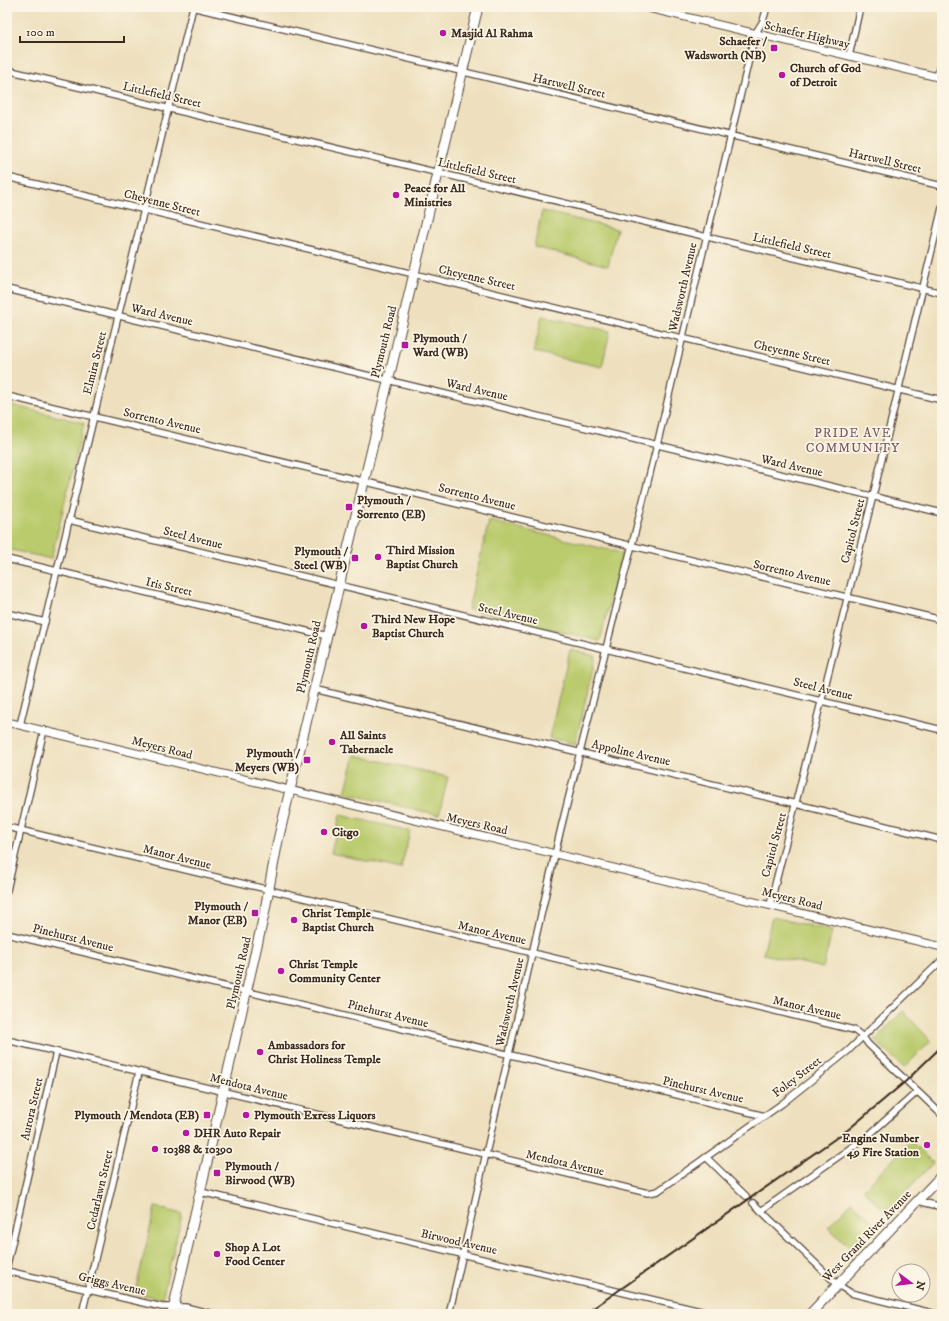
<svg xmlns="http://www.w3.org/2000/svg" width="949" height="1321" font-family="'IM FELL DW Pica',serif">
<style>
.green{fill:#bacb6d;stroke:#7a7a46}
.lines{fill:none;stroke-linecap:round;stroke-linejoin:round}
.minor-casing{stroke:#564536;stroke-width:8}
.tertiary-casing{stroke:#564536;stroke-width:9}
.primary-casing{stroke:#564536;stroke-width:11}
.minor{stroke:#fff;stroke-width:5.5}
.tertiary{stroke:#fff;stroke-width:7}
.primary{stroke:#fff;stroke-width:9}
.rail{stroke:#3b2a1e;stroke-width:2}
.poi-dot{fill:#b5179e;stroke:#fcf5e5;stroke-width:1.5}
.labels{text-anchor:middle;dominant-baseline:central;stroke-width:3.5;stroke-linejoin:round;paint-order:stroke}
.poi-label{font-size:12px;font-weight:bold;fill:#3b2a1e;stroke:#fcf5e5;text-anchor:start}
.street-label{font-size:12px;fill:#3b2a1e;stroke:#fcf5e5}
.neighbourhood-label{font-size:13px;letter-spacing:1px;fill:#795664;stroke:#fcf5e5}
</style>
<rect width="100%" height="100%" fill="#fcf5e5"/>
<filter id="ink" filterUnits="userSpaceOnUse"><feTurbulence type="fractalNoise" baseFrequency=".025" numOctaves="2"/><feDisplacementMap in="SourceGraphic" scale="8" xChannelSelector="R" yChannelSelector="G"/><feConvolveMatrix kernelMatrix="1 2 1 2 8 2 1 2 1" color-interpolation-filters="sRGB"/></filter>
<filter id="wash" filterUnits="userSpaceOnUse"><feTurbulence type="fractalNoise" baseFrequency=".012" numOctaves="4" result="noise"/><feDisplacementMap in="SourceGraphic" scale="16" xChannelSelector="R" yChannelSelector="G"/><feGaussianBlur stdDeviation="0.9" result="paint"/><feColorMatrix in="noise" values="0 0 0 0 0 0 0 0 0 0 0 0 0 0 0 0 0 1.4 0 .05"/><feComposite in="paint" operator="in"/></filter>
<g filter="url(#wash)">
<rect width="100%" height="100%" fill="#eee0be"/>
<g class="green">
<path d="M542 211 617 229 608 266 534 247Z"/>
<path d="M542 316 610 331 602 367 534 352Z"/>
<path d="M7 404 84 423 51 559 7 549Z"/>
<path d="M489 521 622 553 600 641 468 609Z"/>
<path d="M570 650 596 656 575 744 549 738Z"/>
<path d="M355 755 448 777 439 815 345 793Z"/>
<path d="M340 815 410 831 401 869 331 853Z"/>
<path d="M772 917 832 931 823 968 763 954Z"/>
<path d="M903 1011 931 1041 904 1068 875 1040Z"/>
<path d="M911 1141 933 1163 886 1212 863 1190Z"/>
<path d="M852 1202 875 1224 851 1249 828 1227Z"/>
<path d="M155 1207 182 1214 162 1299 135 1293Z"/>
</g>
</g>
<g filter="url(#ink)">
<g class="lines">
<defs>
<g id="minor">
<path d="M192 7 942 186"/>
<path d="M671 13 672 7"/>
<path d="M849 56 860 7"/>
<path d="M7 70 942 293"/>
<path d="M937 77 942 58"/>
<path d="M7 177 942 400"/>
<path d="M7 289 942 513"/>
<path d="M7 396 942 620"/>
<path d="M69 520 942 730"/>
<path d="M7 559 327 636"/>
<path d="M7 613 45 622"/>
<path d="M314 689 796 804 942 840"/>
<path d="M20 725 94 416 193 7"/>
<path d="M7 827 854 1030 863 1037 868 1044 942 1115"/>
<path d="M7 890 44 730"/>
<path d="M770 905 873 496 942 208"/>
<path d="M7 934 765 1116"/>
<path d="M7 1040 648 1193 658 1191 783 1103 848 1051 942 960"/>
<path d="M706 1157 746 1196"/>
<path d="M201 1192 713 1314"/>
<path d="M918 1201 942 1207"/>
<path d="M753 1203 838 1285 851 1293 936 1314"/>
<path d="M761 1211 869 1135 917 1092"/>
<path d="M7 1265 56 1052"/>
<path d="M7 1271 162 1307H185L213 1314"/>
<path d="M82 1314 139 1072"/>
<path d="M449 1314 561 828 657 445 755 34 763 21 767 7"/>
</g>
<g id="tertiary">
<path d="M644 7 942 78"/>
<path d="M7 722 942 947"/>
</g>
<g id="primary">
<path d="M172 1314 264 915 278 840 478 7"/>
<path d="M810 1314 942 1175"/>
</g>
</defs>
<use href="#minor" class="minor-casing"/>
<use href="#tertiary" class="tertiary-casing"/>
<use href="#primary" class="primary-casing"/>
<use href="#minor" class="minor"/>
<use href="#tertiary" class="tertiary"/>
<use href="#primary" class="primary"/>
<path class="rail" d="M585 1314 849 1129 906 1081 942 1046"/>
</g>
</g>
<g class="poi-dot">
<circle cx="443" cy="33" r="4"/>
<rect x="770" y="44" width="8" height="8" rx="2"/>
<circle cx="782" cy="75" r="4"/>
<circle cx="396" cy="195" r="4"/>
<rect x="401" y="341" width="8" height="8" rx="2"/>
<rect x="345" y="503" width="8" height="8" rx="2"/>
<circle cx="378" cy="557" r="4"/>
<rect x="351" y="554" width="8" height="8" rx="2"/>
<circle cx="364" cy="626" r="4"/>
<circle cx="332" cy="742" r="4"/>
<rect x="303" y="756" width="8" height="8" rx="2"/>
<circle cx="324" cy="832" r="4"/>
<rect x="251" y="909" width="8" height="8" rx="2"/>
<circle cx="294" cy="920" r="4"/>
<circle cx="281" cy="971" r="4"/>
<circle cx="260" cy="1052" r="4"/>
<rect x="203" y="1111" width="8" height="8" rx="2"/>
<circle cx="246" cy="1115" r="4"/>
<circle cx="186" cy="1133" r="4"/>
<circle cx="927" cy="1145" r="4"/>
<circle cx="155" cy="1149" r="4"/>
<rect x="213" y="1169" width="8" height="8" rx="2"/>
<circle cx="217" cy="1254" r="4"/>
</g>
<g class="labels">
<g class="poi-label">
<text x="451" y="33">Masjid Al Rahma</text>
<text x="766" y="41" text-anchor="end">Schaefer /<tspan x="766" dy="14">Wadsworth (NB)</tspan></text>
<text x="790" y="68">Church of God<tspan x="790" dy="14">of Detroit</tspan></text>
<text x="404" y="188">Peace for All<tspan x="404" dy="14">Ministries</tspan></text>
<text x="413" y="338">Plymouth /<tspan x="413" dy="14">Ward (WB)</tspan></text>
<text x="357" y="500">Plymouth /<tspan x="357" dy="14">Sorrento (EB)</tspan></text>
<text x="386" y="550">Third Mission<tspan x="386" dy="14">Baptist Church</tspan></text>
<text x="347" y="551" text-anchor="end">Plymouth /<tspan x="347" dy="14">Steel (WB)</tspan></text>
<text x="372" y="619">Third New Hope<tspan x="372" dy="14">Baptist Church</tspan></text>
<text x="340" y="735">All Saints<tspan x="340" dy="14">Tabernacle</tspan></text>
<text x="299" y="753" text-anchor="end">Plymouth /<tspan x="299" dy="14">Meyers (WB)</tspan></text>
<text x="332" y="832">Citgo</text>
<text x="247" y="906" text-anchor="end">Plymouth /<tspan x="247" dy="14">Manor (EB)</tspan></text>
<text x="302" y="913">Christ Temple<tspan x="302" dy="14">Baptist Church</tspan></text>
<text x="289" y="964">Christ Temple<tspan x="289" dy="14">Community Center</tspan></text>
<text x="268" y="1045">Ambassadors for<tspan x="268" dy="14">Christ Holiness Temple</tspan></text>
<text x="199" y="1115" text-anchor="end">Plymouth / Mendota (EB)</text>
<text x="254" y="1115">Plymouth Exress Liquors</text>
<text x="194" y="1133">DHR Auto Repair</text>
<text x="919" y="1138" text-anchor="end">Engine Number<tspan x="919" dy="14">49 Fire Station</tspan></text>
<text x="163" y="1149">10388 &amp; 10390</text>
<text x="225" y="1166">Plymouth /<tspan x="225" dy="14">Birwood (WB)</tspan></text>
<text x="225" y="1247">Shop A Lot<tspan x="225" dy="14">Food Center</tspan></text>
</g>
<g class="street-label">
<text transform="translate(807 35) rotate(13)">Schaefer Highway</text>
<text transform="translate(569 86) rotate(13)">Hartwell Street</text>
<text transform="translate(162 95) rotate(13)">Littlefield Street</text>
<text transform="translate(885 161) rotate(13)">Hartwell Street</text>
<text transform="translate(477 171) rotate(13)">Littlefield Street</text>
<text transform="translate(162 203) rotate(14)">Cheyenne Street</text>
<text transform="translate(792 246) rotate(13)">Littlefield Street</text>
<text transform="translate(477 278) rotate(13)">Cheyenne Street</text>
<text transform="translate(683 287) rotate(-77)">Wadsworth Avenue</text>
<text transform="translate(162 315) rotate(13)">Ward Avenue</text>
<text transform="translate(384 342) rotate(-76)">Plymouth Road</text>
<text transform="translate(792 353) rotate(13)">Cheyenne Street</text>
<text transform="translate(95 363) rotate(-76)">Elmira Street</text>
<text transform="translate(477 390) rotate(13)">Ward Avenue</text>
<text transform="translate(162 421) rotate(13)">Sorrento Avenue</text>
<text transform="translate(792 466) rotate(13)">Ward Avenue</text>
<text transform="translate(477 497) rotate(14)">Sorrento Avenue</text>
<text transform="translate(853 531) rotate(-76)">Capitol Street</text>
<text transform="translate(193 538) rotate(14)">Steel Avenue</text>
<text transform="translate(792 573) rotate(13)">Sorrento Avenue</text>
<text transform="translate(169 587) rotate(13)">Iris Street</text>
<text transform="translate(508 614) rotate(13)">Steel Avenue</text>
<text transform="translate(309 657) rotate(-77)">Plymouth Road</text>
<text transform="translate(823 689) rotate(14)">Steel Avenue</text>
<text transform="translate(162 748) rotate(14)">Meyers Road</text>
<text transform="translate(631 753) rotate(13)">Appoline Avenue</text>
<text transform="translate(477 824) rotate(13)">Meyers Road</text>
<text transform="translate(774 845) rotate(-75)">Capitol Street</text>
<text transform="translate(177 857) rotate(14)">Manor Avenue</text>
<text transform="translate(792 899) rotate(14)">Meyers Road</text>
<text transform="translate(492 933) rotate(13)">Manor Avenue</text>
<text transform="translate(73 938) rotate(14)">Pinehurst Avenue</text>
<text transform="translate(239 973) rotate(-77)">Plymouth Road</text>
<text transform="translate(510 1002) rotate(-77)">Wadsworth Avenue</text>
<text transform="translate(807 1008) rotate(13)">Manor Avenue</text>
<text transform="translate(388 1014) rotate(14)">Pinehurst Avenue</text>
<text transform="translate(797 1077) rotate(-38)">Foley Street</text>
<text transform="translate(249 1087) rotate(14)">Mendota Avenue</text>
<text transform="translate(703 1090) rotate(13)">Pinehurst Avenue</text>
<text transform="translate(32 1109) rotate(-77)">Aurora Street</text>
<text transform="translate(565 1163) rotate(13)">Mendota Avenue</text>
<text transform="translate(100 1190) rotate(-77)">Cedarlawn Street</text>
<text transform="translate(867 1236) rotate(-46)">West Grand River Avenue</text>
<text transform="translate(459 1242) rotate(13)">Birwood Avenue</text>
<text transform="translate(112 1284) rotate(13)">Griggs Avenue</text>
</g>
<g class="neighbourhood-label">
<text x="853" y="433">PRIDE AVE<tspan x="853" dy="15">COMMUNITY</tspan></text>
</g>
</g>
<rect width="949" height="1321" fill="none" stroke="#fcf5e5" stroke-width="24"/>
<g transform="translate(911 1283) rotate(105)"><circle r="19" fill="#fcf5e5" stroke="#afa495"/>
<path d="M0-3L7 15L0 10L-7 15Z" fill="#b5179e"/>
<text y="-6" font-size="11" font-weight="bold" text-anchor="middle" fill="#3b2a1e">N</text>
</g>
<path d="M20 36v6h104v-6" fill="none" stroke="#3b2a1e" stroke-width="2"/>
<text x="26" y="36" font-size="12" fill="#3b2a1e" stroke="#fcf5e5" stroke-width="3" paint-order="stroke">100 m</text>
</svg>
